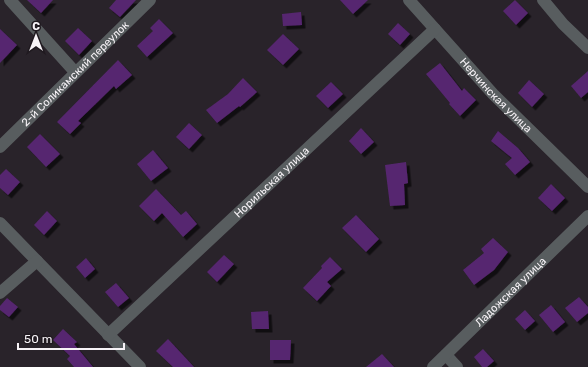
<svg xmlns="http://www.w3.org/2000/svg" width="588" height="367" font-family="Rubik,sans-serif">
<style>
.building{fill:#56266f;filter:url(#shadow)}
.lines{fill:none;stroke-linecap:round;stroke-linejoin:round}
.minor{stroke:#585d5f;stroke-width:12}
.labels{text-anchor:middle;dominant-baseline:central;stroke-width:3;stroke-linejoin:round;paint-order:stroke}
.street-label{font-size:11px;fill:#f7f3f7;stroke:#201a20}
</style>
<defs>
<filter id="shadow"><feDropShadow dx="3.5" dy="3.5" stdDeviation="0" flood-color="#0009"/></filter>
</defs>
<rect width="100%" height="100%" fill="#29232a"/>
<g class="building">
<path d="M27 0H53L41 13Z"/>
<path d="M116 0H136L120 17 109 8Z"/>
<path d="M340 0H368L353 14Z"/>
<path d="M515 0 528 13 516 25 503 11Z"/>
<path d="M301 12 302 25 283 26 282 14Z"/>
<path d="M159 19 173 33 147 57 137 46 153 31 150 28Z"/>
<path d="M398 23 410 34 400 45 388 34Z"/>
<path d="M78 28 92 41 79 55 65 41Z"/>
<path d="M0 29 17 45 0 63Z"/>
<path d="M283 34 299 49 283 65 267 50Z"/>
<path d="M118 60 132 75 116 89 114 86 78 121 81 123 70 134 57 122Z"/>
<path d="M440 63 462 91 464 88 476 100 460 116 449 104 450 103 426 74Z"/>
<path d="M588 71V92L581 98 571 86Z"/>
<path d="M243 78 257 92 240 107 239 106 217 123 206 110 228 94Z"/>
<path d="M529 80 544 94 532 107 518 93Z"/>
<path d="M331 82 343 94 328 108 316 96Z"/>
<path d="M189 123 202 135 189 149 176 137Z"/>
<path d="M361 128 374 142 361 154 349 141Z"/>
<path d="M498 131 518 148 530 162 515 175 505 164 512 158 491 141Z"/>
<path d="M40 134 60 154 46 167 27 147Z"/>
<path d="M153 150 168 168 151 181 137 164Z"/>
<path d="M406 162 408 183 404 184 405 205 390 206 385 165Z"/>
<path d="M6 169 20 182 8 195 0 188V175Z"/>
<path d="M551 184 565 198 552 211 538 198Z"/>
<path d="M156 189 181 215 186 211 197 224 183 237 162 213 154 221 139 206Z"/>
<path d="M47 211 57 221 44 235 34 225Z"/>
<path d="M356 215 379 239 366 252 342 228Z"/>
<path d="M493 238 508 252 494 270 474 285 463 270 484 253 481 249Z"/>
<path d="M224 255 234 264 217 282 207 272Z"/>
<path d="M330 257 342 269 327 282 331 286 317 301 303 288 322 268 321 266Z"/>
<path d="M86 258 95 269 85 278 76 267Z"/>
<path d="M116 283 129 298 118 307 105 292Z"/>
<path d="M579 297 588 307V313L577 322 565 308Z"/>
<path d="M7 298 18 307 9 317 0 310V306Z"/>
<path d="M551 305 565 322 553 332 539 315Z"/>
<path d="M525 310 535 321 525 330 515 319Z"/>
<path d="M268 311 269 329H252L251 312Z"/>
<path d="M63 329 77 342 74 344 93 367H74L67 359 70 356 53 340Z"/>
<path d="M168 339 182 354 194 367H173L156 351Z"/>
<path d="M270 340H291L290 360H270Z"/>
<path d="M483 349 494 361 487 367H482L474 357Z"/>
<path d="M382 354 394 367H366Z"/>
</g>
<g class="lines">
<g class="minor">
<path d="M10 0 75 72"/>
<path id="s1" d="M409 0 493 94 588 187"/>
<path d="M543 0 563 24 588 48"/>
<path id="s2" d="M0 147 150 0"/>
<path d="M0 223 140 367"/>
<path d="M0 293 37 261"/>
<path id="s3" d="M108 335 435 29"/>
<path d="M446 355 457 367"/>
<path id="s4" d="M433 367 588 216"/>
</g>
</g>
<g class="labels">
<g class="street-label">
<text stroke="none"><textPath href="#s2" startOffset="105">2-й Соликамский переулок</textPath></text>
<text stroke="none"><textPath href="#s1" startOffset="129">Нерчинская улица</textPath></text>
<text stroke="none"><textPath href="#s3" startOffset="224">Норильская улица</textPath></text>
<text stroke="none"><textPath href="#s4" startOffset="108">Ладожская улица</textPath></text>
</g>
</g>
<g transform="translate(36 36)" stroke="#201a20" stroke-width="3" paint-order="stroke">
<path d="M0-3L7 15L0 10L-7 15Z" fill="#f7f3f7"/>
<text y="-6" font-size="11" font-weight="bold" text-anchor="middle" fill="#f7f3f7">С</text>
</g>
<path d="M18 343v6h106v-6" fill="none" stroke="#f7f3f7" stroke-width="2"/>
<text x="24" y="343" font-size="12" fill="#f7f3f7" stroke="#201a20" stroke-width="3" paint-order="stroke">50 m</text>
</svg>
